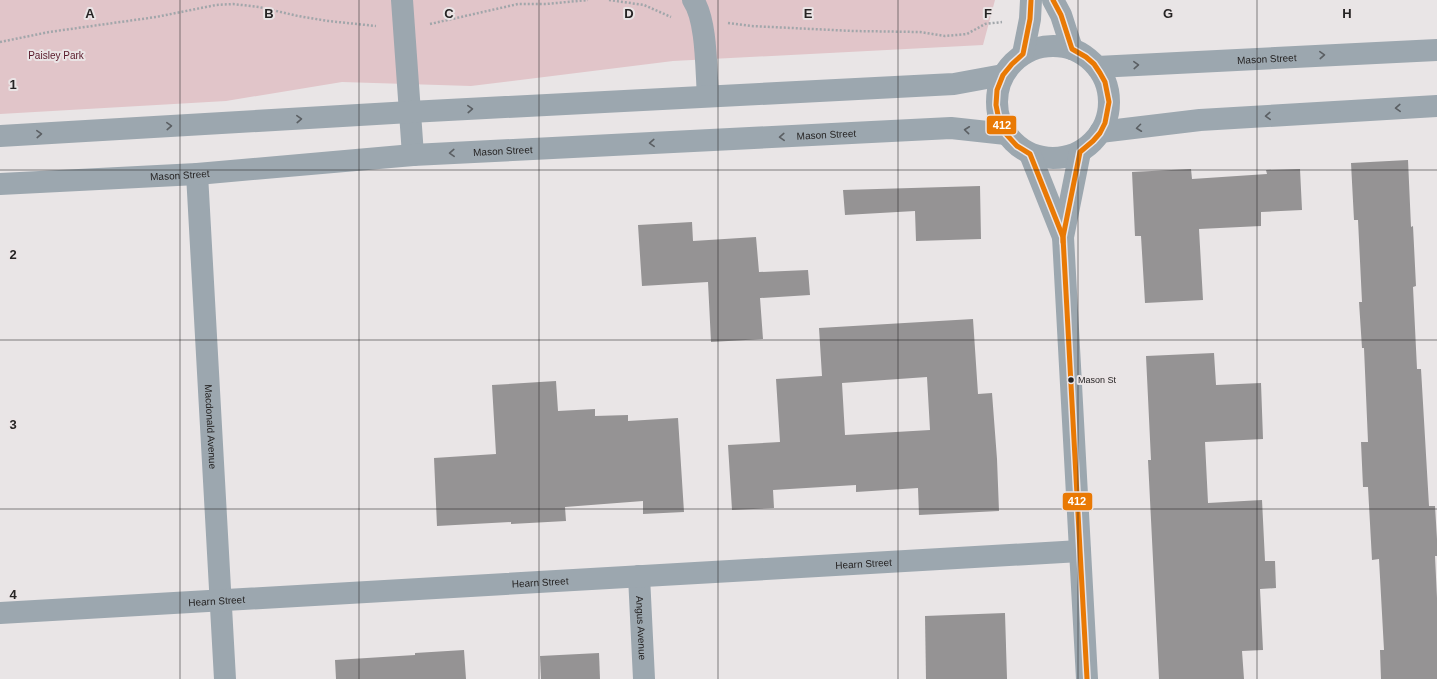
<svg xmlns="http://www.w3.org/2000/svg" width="1437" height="679" font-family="Helvetica,sans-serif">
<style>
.green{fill:#e1c5c9}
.building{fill:#959394;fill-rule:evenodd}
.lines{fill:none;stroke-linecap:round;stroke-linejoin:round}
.path{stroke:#a1a6aa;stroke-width:2.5;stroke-dasharray:2 2;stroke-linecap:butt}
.minor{stroke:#9ca7af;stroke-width:22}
.bus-1-casing{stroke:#eae4e5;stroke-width:8}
.bus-1{stroke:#e97904;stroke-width:5}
.oneway{stroke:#5b5f63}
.grid{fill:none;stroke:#262424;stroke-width:1;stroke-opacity:0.55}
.bus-dot{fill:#262424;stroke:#eae4e5;stroke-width:1.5}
.labels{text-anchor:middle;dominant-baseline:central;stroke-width:4;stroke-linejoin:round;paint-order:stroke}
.bus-label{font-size:9px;fill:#262424;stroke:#eae4e5;text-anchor:start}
.park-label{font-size:10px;fill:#571728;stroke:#eae4e5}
.street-label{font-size:10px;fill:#262424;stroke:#eae4e5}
.grid-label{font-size:13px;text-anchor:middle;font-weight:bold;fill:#262424;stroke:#eae4e5;stroke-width:4;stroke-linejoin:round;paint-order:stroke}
.line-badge{stroke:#eae4e5;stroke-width:1.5}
.badge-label{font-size:11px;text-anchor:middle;font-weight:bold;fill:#fff}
</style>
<rect width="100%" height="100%" fill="#e9e5e6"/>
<path class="green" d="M0 0H995L983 45 673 61 471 86 342 82 226 101 0 114Z"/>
<g class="building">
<path d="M1408 160 1411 227 1413 226 1416 286 1413 287 1417 369H1421L1429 506H1435L1437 539V556H1435L1437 598V679H1381L1380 650H1384L1379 559 1372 560 1368 487H1363L1361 442H1368L1364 348H1362L1359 302H1362L1358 220H1354L1351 163Z"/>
<path d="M1191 169 1192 179 1267 174 1266 170 1300 169 1302 210 1261 212V226L1199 229 1203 300 1145 303 1141 236H1135L1132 172Z"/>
<path d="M980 186 981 239 916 241 915 211 845 215 843 190Z"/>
<path d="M692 222 693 241 756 237 759 272 808 270 810 295 760 298 763 339 711 342 708 282 642 286 638 225Z"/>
<path d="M973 319 978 394 992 393 997 459 999 511 919 515 918 488 856 492V485L773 490 774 508 732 510 728 445 780 442 776 379 822 376 819 328ZM927 377 930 430 845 435 842 383Z"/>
<path d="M1214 353 1216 385 1261 383 1263 439 1205 442 1208 503 1262 500 1265 561H1275L1276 588 1260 589 1263 650 1242 651 1244 679H1159L1148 460H1151L1146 356Z"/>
<path d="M556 381 558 411 595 409V416L628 415V421L678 418 684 512 643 514V501L565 507 566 521 511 524V522L437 526 434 458 496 454 492 385Z"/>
<path d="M1005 613 1007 679H926L925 616Z"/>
<path d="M464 650 466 679H336L335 660 415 655V653Z"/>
<path d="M599 653 600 679H541L540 656Z"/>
</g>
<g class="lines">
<g class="path">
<path d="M609 0 644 5 671 17"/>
<path d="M728 23 751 26 853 31 920 32 945 36 967 34 985 24 1002 22"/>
<path d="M430 24 518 4H546L588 0"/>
<path d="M0 42 49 32 156 17 216 5 233 4 259 7 298 16 328 21 376 26"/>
</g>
<g class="minor">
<path d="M402 0 413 155"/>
<path d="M693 0C707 20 706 71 708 96"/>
<path d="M1053 0 1061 15 1072 49"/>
<circle cx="1053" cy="102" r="56"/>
<path d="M1023 54 1030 19 1031 0"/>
<path id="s1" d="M1097 67 1437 50"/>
<path d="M1100 132 1200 120 1437 106"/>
<path d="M0 136 410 112 954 84 1003 75"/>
<path d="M1080 152 1063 237 1087 679"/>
<path d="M1030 154 1063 237"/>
<path id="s2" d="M197 174 225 679"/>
<path id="s3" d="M0 184 197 174 413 155 951 128 1006 134"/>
<path id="s4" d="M639 576 644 679"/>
<path id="s5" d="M0 613 1080 551"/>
</g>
<defs>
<g id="bus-1">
<path d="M1031 0 1030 19 1023 54 1012 64 1003 75 997 90 996 105 999 120 1006 134 1017 146 1030 154 1063 237V242"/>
<path d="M1053 0 1061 15 1072 49 1086 57 1094 64 1100 73 1105 82 1109 102 1105 123 1100 133 1093 141 1080 152 1063 237 1087 679"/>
</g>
</defs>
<use href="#bus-1" class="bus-1-casing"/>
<use href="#bus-1" class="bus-1"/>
</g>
<defs><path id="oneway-chevron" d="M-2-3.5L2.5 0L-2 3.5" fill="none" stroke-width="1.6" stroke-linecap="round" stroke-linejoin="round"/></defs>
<g class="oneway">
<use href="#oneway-chevron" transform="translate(1322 55) rotate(-3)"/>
<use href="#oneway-chevron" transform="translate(1136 65) rotate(-3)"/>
<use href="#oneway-chevron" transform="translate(1398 108) rotate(177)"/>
<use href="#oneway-chevron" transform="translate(470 109) rotate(-3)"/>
<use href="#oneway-chevron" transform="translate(1268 116) rotate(177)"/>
<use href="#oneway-chevron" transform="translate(299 119) rotate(-3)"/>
<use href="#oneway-chevron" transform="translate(169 126) rotate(-3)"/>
<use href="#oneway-chevron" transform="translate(1139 128) rotate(173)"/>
<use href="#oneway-chevron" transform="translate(967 130) rotate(-174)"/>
<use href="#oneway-chevron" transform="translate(39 134) rotate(-3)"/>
<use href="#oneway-chevron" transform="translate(782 137) rotate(177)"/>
<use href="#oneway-chevron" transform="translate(652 143) rotate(177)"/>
<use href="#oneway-chevron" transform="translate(452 153) rotate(177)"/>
</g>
<path class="grid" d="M180 0V679M359 0V679M539 0V679M718 0V679M898 0V679M1078 0V679M1257 0V679M0 170H1437M0 340H1437M0 509H1437"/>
<circle class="bus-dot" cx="1071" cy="380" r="3.5"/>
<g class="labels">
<g class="bus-label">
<text x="1078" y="380">Mason St</text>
</g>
<g class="park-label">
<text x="56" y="55">Paisley Park</text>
</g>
<g class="street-label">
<text stroke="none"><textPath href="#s1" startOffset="170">Mason Street</textPath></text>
<text stroke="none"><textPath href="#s3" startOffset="828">Mason Street</textPath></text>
<text stroke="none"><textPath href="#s3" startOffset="504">Mason Street</textPath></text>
<text stroke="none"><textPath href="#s3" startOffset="180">Mason Street</textPath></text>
<text stroke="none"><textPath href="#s2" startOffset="253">Macdonald Avenue</textPath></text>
<text stroke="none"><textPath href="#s5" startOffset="865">Hearn Street</textPath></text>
<text stroke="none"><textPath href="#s5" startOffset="541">Hearn Street</textPath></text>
<text stroke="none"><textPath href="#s5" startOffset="217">Hearn Street</textPath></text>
<text stroke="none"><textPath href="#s4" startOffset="52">Angus Avenue</textPath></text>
</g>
</g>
<g class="grid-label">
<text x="90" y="18">A</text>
<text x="269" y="18">B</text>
<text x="449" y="18">C</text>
<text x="629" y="18">D</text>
<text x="808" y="18">E</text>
<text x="988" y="18">F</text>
<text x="1168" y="18">G</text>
<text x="1347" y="18">H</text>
<text x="13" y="89">1</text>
<text x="13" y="259">2</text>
<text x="13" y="429">3</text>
<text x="13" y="599">4</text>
</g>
<g class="line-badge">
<rect x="986" y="115" width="31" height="20" rx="4" fill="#e97904"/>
<rect x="1062" y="492" width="31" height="19" rx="4" fill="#e97904"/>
</g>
<g class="badge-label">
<text x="1002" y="129">412</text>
<text x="1077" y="505">412</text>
</g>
</svg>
